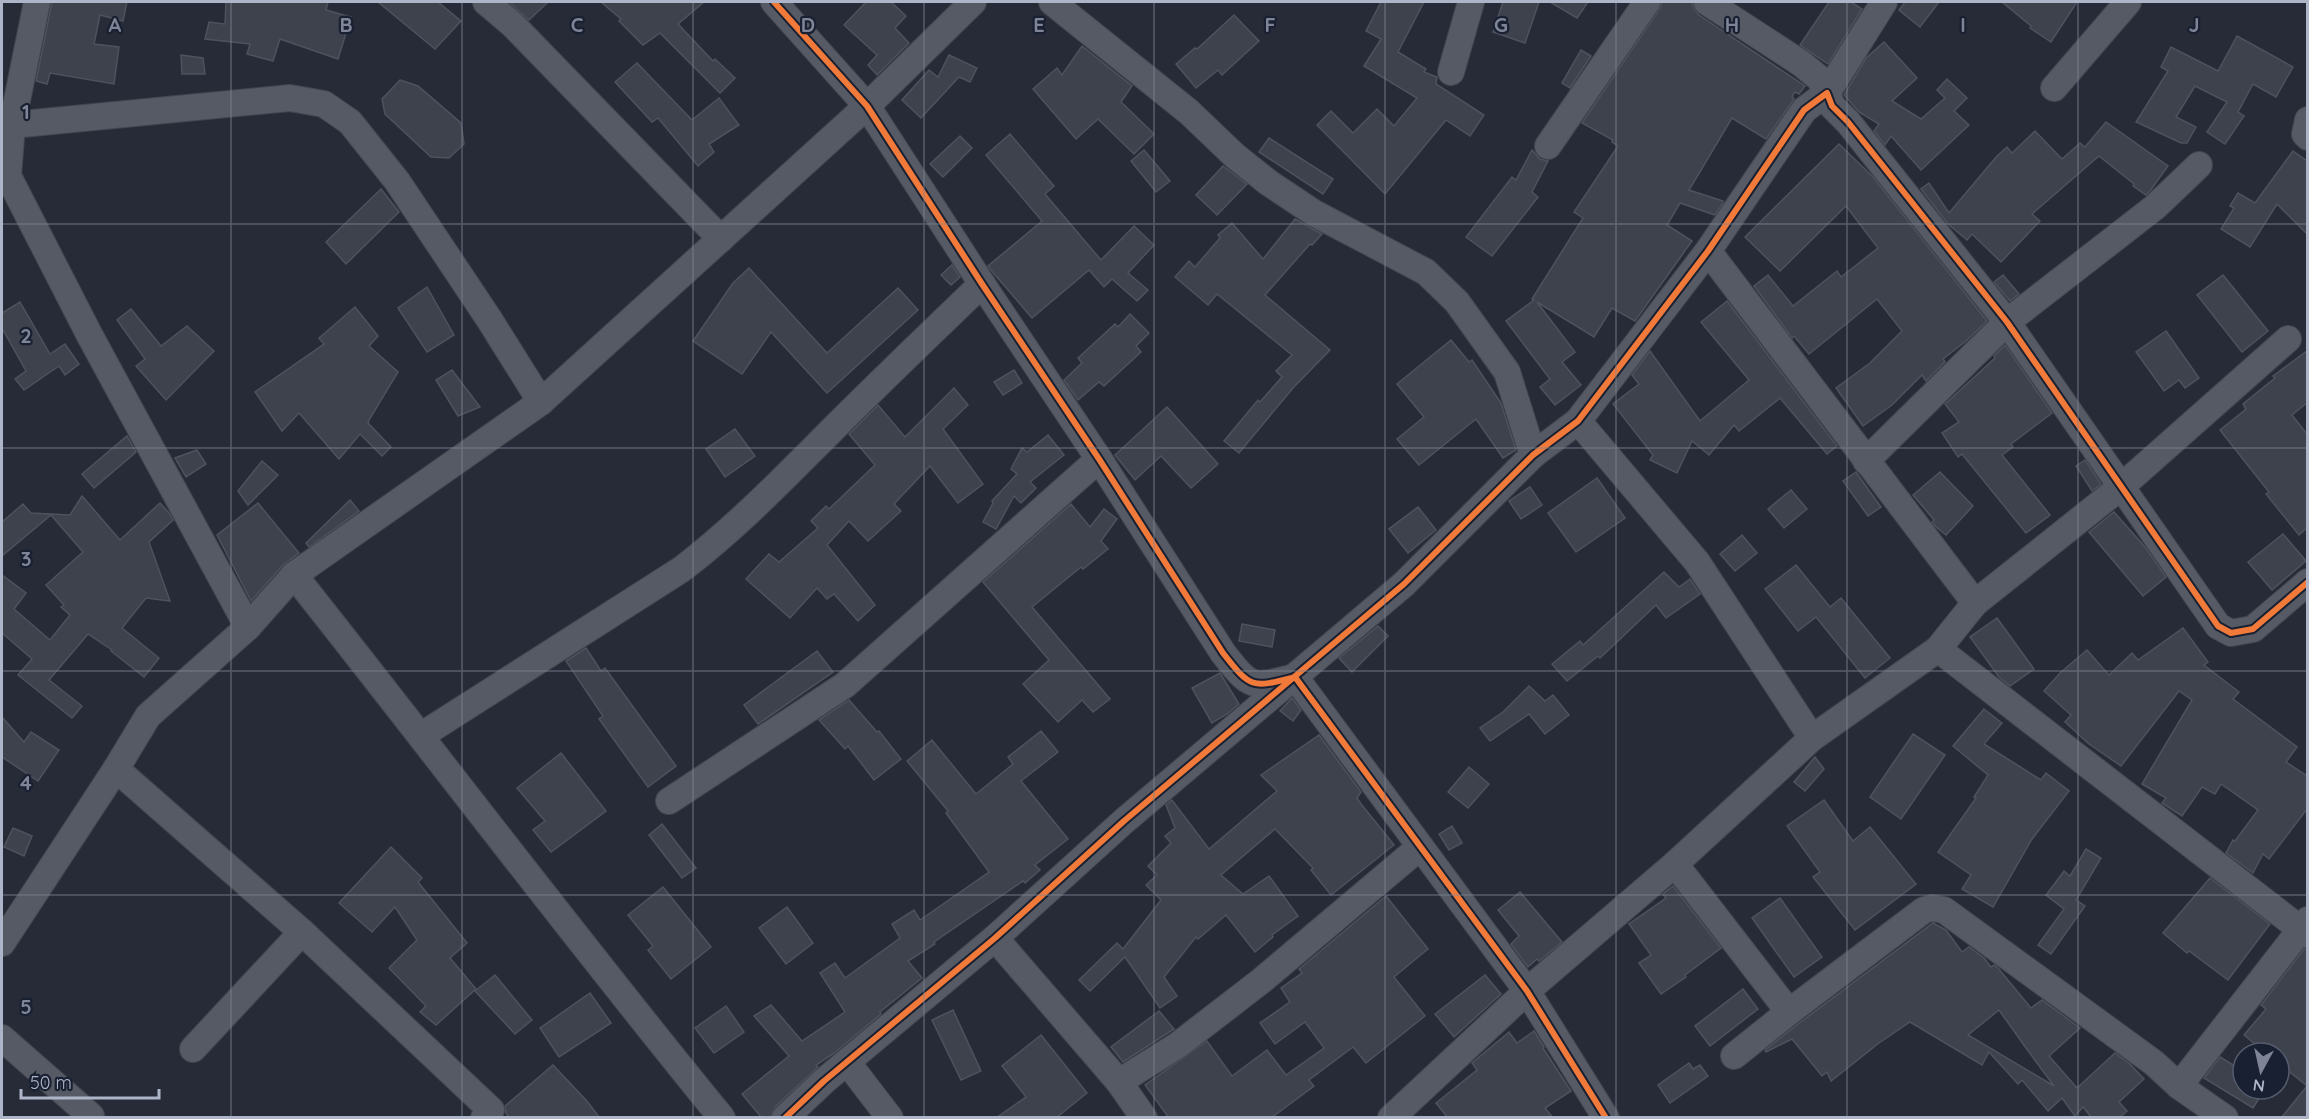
<svg xmlns="http://www.w3.org/2000/svg" width="2309" height="1119" font-family="Quicksand,sans-serif">
<style>
.building{fill:#3e424d;stroke:#4e525e;stroke-width:1.5;fill-rule:evenodd}
.lines{fill:none;stroke-linecap:round;stroke-linejoin:round}
.minor-casing{stroke:#43464f;stroke-width:28}
.minor{stroke:#565a64;stroke-width:26}
.cycleway-casing{stroke:#192031;stroke-width:10}
.cycleway{stroke:#f17a3a;stroke-width:6}
.grid{fill:none;stroke:#7f8596;stroke-width:1.5;stroke-opacity:0.55}
.grid-label{font-size:20px;text-anchor:middle;font-weight:bold;fill:#7f8596;stroke:#192031;stroke-width:4.5;stroke-linejoin:round;paint-order:stroke}
</style>
<rect width="100%" height="100%" fill="#262b37"/>
<g class="building">
<path d="M52 2H127L123 21 100 15 94 44 119 47 114 84 50 73 47 84 36 81Z"/>
<path d="M226 2H328L326 10 351 17 338 59 280 39 273 61 247 54 250 44 205 39 209 22 225 24Z"/>
<path d="M378 2H438L461 21 435 49Z"/>
<path d="M509 2H548L529 20Z"/>
<path d="M601 2H704L678 24 713 61 715 59 735 78 720 93 660 33 643 45 619 21 621 19Z"/>
<path d="M866 2H891L906 16 895 28 909 43 877 75 868 65 877 55 844 25Z"/>
<path d="M1381 2H1424L1398 52 1426 69 1424 72 1437 77 1436 84 1484 115 1470 136 1446 120 1385 194 1317 125 1331 111 1353 133 1377 109 1394 126 1417 98 1364 66 1381 39 1366 31Z"/>
<path d="M1503 2H1539L1525 43 1493 32Z"/>
<path d="M1550 2H1588L1577 18Z"/>
<path d="M1662 2H1692L1694 9 1699 15 1805 86 1799 94 1795 92 1792 96 1794 99 1766 139 1732 118 1689 190 1723 201V203L1715 215 1680 203 1667 225 1692 241 1635 321 1612 308 1594 337 1537 302 1575 352 1562 362 1581 385 1555 405 1540 387 1550 379 1506 321 1534 300 1532 299 1583 218 1574 212 1618 146 1612 142 1613 140 1582 123 1659 10Z"/>
<path d="M1829 2H1851L1862 9 1828 64 1800 45Z"/>
<path d="M1905 2H1939L1920 27 1899 10Z"/>
<path d="M2002 2H2077L2051 42 2030 28 2031 26Z"/>
<path d="M1234 15 1259 41 1222 75 1218 70 1196 88 1176 64 1195 48 1197 49Z"/>
<path d="M2237 36 2293 67 2276 97 2253 84 2238 112 2244 116 2225 144 2207 132 2227 102 2195 86 2176 117 2196 127 2187 143H2181L2136 122 2168 71 2161 67 2171 47 2218 71Z"/>
<path d="M1884 42 1917 78 1892 101 1921 119 1945 98 1937 90 1947 79 1967 98 1954 111 1969 125 1921 170 1891 136 1885 145 1874 131 1879 124 1859 112 1844 95 1866 58Z"/>
<path d="M1082 46 1132 86 1121 102 1154 134 1134 154 1098 119 1076 139 1033 89 1057 68 1062 75Z"/>
<path d="M1581 50 1591 56 1570 88 1562 83Z"/>
<path d="M181 55 203 58 205 74H182Z"/>
<path d="M949 55 977 68 970 82 959 77 921 118 902 100 929 70 938 77Z"/>
<path d="M637 63 692 120 719 98 739 125 709 144 714 152 698 166 658 118 652 122 615 82Z"/>
<path d="M400 80 418 86 461 123 464 144 449 158 431 157 385 114 382 99Z"/>
<path d="M2106 122 2168 166 2150 191 2146 195 2133 186 2134 184 2099 156 2032 214 2040 221 2001 262 1972 234 1967 240 1948 224 1921 189 1929 183 1949 213 1997 156 2007 147 2012 153 2035 131 2062 159 2080 143 2085 147Z"/>
<path d="M1010 134 1054 186 1045 194 1101 260 1134 226 1154 245 1128 273 1148 290 1137 301 1112 279 1104 287 1089 270 1032 318 990 269 988 266 1042 221 986 155Z"/>
<path d="M960 136 972 148 943 177 930 164Z"/>
<path d="M1269 138 1333 179 1323 194 1259 152Z"/>
<path d="M1839 144 1873 177 1987 321 1966 341 1943 359 1945 362 1926 381 1922 375 1892 405 1863 426 1836 388 1870 363 1902 331 1877 299 1809 354 1794 336 1792 338 1754 286 1768 275 1793 306 1837 271 1841 277 1878 248 1846 206 1780 271 1745 237Z"/>
<path d="M1144 150 1170 181 1156 192 1131 161Z"/>
<path d="M1532 150 1540 159 1548 161 1532 192 1538 197 1492 256 1466 237 1512 177 1516 180Z"/>
<path d="M2293 151 2307 161V234L2277 204 2250 247 2221 229 2234 208 2230 206 2238 193 2255 203Z"/>
<path d="M1223 166 1247 184 1217 215 1196 195Z"/>
<path d="M381 189 399 212 346 264 326 242Z"/>
<path d="M1295 219 1322 234 1312 245 1310 244 1265 295 1330 350 1293 388 1239 453 1224 441 1258 400 1260 402 1282 377 1276 371 1292 355 1217 294 1208 305 1175 277 1189 261 1195 267 1220 238 1218 235 1232 223 1263 259Z"/>
<path d="M952 265 960 277 951 285 941 275Z"/>
<path d="M749 268 827 353 898 288 918 310 827 393 771 332 742 374 693 341 733 283Z"/>
<path d="M2003 275 2019 294 2010 301 1994 282Z"/>
<path d="M2223 275 2268 331 2242 352 2197 295Z"/>
<path d="M427 287 454 335 427 352 398 308Z"/>
<path d="M1727 301 1837 446 1827 454 1780 398 1739 431 1734 425 1709 455 1692 441 1677 473 1650 460 1653 455 1613 404 1639 384 1632 375 1650 351 1700 421 1749 380 1701 322Z"/>
<path d="M20 302 50 354 65 344 79 364 65 375 59 366 24 390 15 379 26 371 2 328V313Z"/>
<path d="M355 307 378 336 369 346 398 372 369 420 368 423 391 447 382 456 360 434 339 459 299 413 282 431 255 392 324 344 319 338Z"/>
<path d="M131 309 161 346 187 326 214 351 166 400 136 366 145 359 117 320Z"/>
<path d="M1130 314 1149 333 1136 346 1141 352 1104 386 1099 382 1078 400 1064 380 1082 363 1078 358 1115 324 1118 327Z"/>
<path d="M2166 331 2199 378 2185 388 2179 380 2164 391 2136 352Z"/>
<path d="M1451 340 1469 362 1472 360 1501 403 1516 450 1503 458 1476 419 1419 465 1397 439 1424 417 1397 384Z"/>
<path d="M2005 345 2052 413 2011 444 2013 447 2002 455 2050 515 2026 533 1962 454 1958 457 1942 433 1959 422 1945 404 1995 358 1994 356Z"/>
<path d="M2307 351V403L2292 415 2307 434V528L2299 535 2266 494 2269 492 2220 430 2246 409 2243 404 2275 378 2273 376Z"/>
<path d="M452 370 480 407 458 416 436 380Z"/>
<path d="M1014 370 1022 383 1003 395 994 382Z"/>
<path d="M954 388 968 405 943 429 983 484 958 503 930 466 894 504 901 511 868 541 849 521 827 545 875 605 858 621 834 594 827 599 817 588 790 618 746 579 769 554 779 562 818 528 811 521 826 506 829 509 875 465 849 434 878 405 905 437Z"/>
<path d="M1167 407 1218 464 1191 488 1161 456 1135 480 1115 455Z"/>
<path d="M735 429 755 456 725 477 706 449Z"/>
<path d="M1048 435 1064 455 1030 482 1036 488 1021 503 1014 496 996 529 983 522 993 503 992 501 1017 474 1011 469 1022 448 1027 452Z"/>
<path d="M127 436 136 452 94 488 82 474Z"/>
<path d="M197 450 206 464 186 477 175 458Z"/>
<path d="M2085 460 2101 484 2092 491 2076 466Z"/>
<path d="M262 461 278 475 248 505 238 491Z"/>
<path d="M1856 472 1881 507 1868 516 1843 481Z"/>
<path d="M1940 472 1973 506 1946 535 1936 527 1932 522 1934 520 1913 495Z"/>
<path d="M1597 478 1625 518 1576 552 1548 513Z"/>
<path d="M1530 487 1542 505 1521 519 1509 501Z"/>
<path d="M1791 490 1807 509 1784 528 1768 509Z"/>
<path d="M82 496 120 540 160 503 169 513 173 520 149 542 170 601 146 598 122 628 159 658 144 677 111 651 112 650 88 634 49 680 82 706 72 718 18 675 32 659 2 633V575L26 593 14 609 50 640 70 615 61 607 64 605 46 585 83 552 51 515 2 556V522L23 504 31 513 70 515Z"/>
<path d="M350 500 359 511 309 547 306 543Z"/>
<path d="M258 503 299 553 283 565 251 601 217 535Z"/>
<path d="M1071 504 1090 527 1104 509 1117 519 1101 541 1108 549 1083 569 1081 567 1032 607 1110 699 1093 712 1082 700 1058 722 1023 684 1049 660 983 582Z"/>
<path d="M1418 507 1436 530 1408 553 1389 529Z"/>
<path d="M2114 512 2145 547 2166 577 2143 596 2089 532Z"/>
<path d="M2283 534 2306 561 2272 590 2248 562Z"/>
<path d="M1742 535 1757 553 1735 571 1720 554Z"/>
<path d="M1796 565 1830 607 1841 598 1890 658 1865 678 1816 617 1798 631 1765 589Z"/>
<path d="M1664 572 1679 587 1690 579 1700 594 1666 618 1656 605 1600 658 1598 656 1567 681 1552 664 1580 641 1583 645Z"/>
<path d="M1997 618 2034 669 2010 686 1999 677 1970 637Z"/>
<path d="M1242 624 1275 630 1272 647 1239 641Z"/>
<path d="M1378 626 1388 636 1352 672 1339 658Z"/>
<path d="M2183 628 2208 662 2204 665 2239 692 2233 699 2297 747 2286 762 2307 776V809L2269 859 2263 854 2253 873 2226 853 2233 840 2235 841 2258 810 2221 784 2215 794 2202 787 2182 816 2162 803 2166 798 2142 784 2192 700 2179 691 2121 766 2089 744 2065 722 2071 715 2044 691 2060 673 2087 650 2109 675 2132 653 2138 660Z"/>
<path d="M586 648 601 671 605 668 676 766 648 787 599 719 603 716 566 661Z"/>
<path d="M817 651 833 672 758 724 744 705Z"/>
<path d="M1220 673 1239 704 1227 714 1212 723 1192 688Z"/>
<path d="M1529 686 1545 701 1553 695 1569 715 1545 734 1529 714 1490 741 1480 728 1503 712Z"/>
<path d="M1292 698 1301 710 1293 721 1280 711Z"/>
<path d="M849 700 877 732 879 731 901 759 874 780 848 746 845 749 819 720Z"/>
<path d="M1984 709 2002 723 1984 744 2041 780 2046 773 2069 791 2032 839 1993 907 1962 889 1971 875 1938 852 1976 798 1974 797 1988 775 1953 746Z"/>
<path d="M2 717 24 742 31 732 59 750 38 781 2 757Z"/>
<path d="M1041 731 1058 752 1021 781 1068 839 1035 865 1040 870 1025 883 1023 881 934 942 935 944 908 961 922 978 880 1012 881 1014 833 1054 816 1065 818 1067 775 1107 770 1118H762L742 1094 789 1056 754 1016 771 1005 802 1041 845 1012 820 973 835 963 845 978 900 938 892 924 914 910 920 920 989 872 946 813 948 811 907 761 932 740 976 794 1013 764 1008 757Z"/>
<path d="M1913 734 1945 755 1901 819 1870 797Z"/>
<path d="M1319 735 1361 792 1357 798 1361 804 1394 845 1331 895 1311 870 1313 868 1275 829 1221 875 1243 894 1269 876 1298 916 1272 935 1273 937 1255 952 1226 915 1198 939 1196 937 1164 977 1177 996 1160 1008 1125 957 1090 991 1079 980 1117 943 1123 949 1161 900 1146 885 1157 875 1148 866 1171 843 1165 836 1175 828 1166 805 1172 800 1209 849 1277 791 1261 775Z"/>
<path d="M561 753 606 811 551 852 533 830 545 821 517 788Z"/>
<path d="M1815 757 1824 769 1805 791 1794 782Z"/>
<path d="M1469 767 1489 784 1468 808 1448 792Z"/>
<path d="M1824 800 1853 841 1870 827 1916 884 1855 930 1813 877 1820 872 1787 826Z"/>
<path d="M662 824 696 868 682 878 649 835Z"/>
<path d="M1452 826 1462 843 1449 850 1439 834Z"/>
<path d="M13 828 32 836 24 856 4 847Z"/>
<path d="M391 847 422 878 418 882 467 943 450 958 476 989 436 1025 420 1012 426 1006 389 968 417 940 395 907 372 932 339 903Z"/>
<path d="M2086 849 2101 858 2076 900 2085 906 2051 954 2038 945 2064 909 2046 895 2064 871 2070 876Z"/>
<path d="M2210 878 2270 924 2228 980 2189 951 2187 953 2163 933Z"/>
<path d="M1673 886 1721 948 1685 975 1686 977 1661 994 1639 963 1651 955 1629 924 1666 898 1663 894Z"/>
<path d="M663 887 711 947 671 979 648 950 653 946 628 915Z"/>
<path d="M1520 892 1562 942 1539 961 1537 959 1528 967 1511 944 1519 936 1498 910Z"/>
<path d="M1386 896 1428 949 1394 977 1425 1016 1366 1063 1353 1047 1309 1080 1314 1086 1271 1118H1169L1145 1085 1207 1041 1232 1076 1267 1050 1286 1075 1324 1048 1305 1022 1275 1044 1260 1023 1290 1002 1281 988 1302 973 1299 969Z"/>
<path d="M1780 898 1822 957 1794 977 1752 918Z"/>
<path d="M787 907 813 943 786 964 759 928Z"/>
<path d="M1933 923 1946 930 1962 952 1969 947 1984 958 1991 967 1994 965 1998 968 2031 1008 2042 1000 2080 1028 2049 1056 2077 1088 2115 1053 2130 1064 2144 1079 2119 1102 2127 1111 2119 1118H2092L2083 1107 2075 1116 2062 1098 2048 1111 2022 1080 2018 1084 1989 1052 1982 1065 1910 1022 1879 1043 1831 1081 1827 1072 1822 1076 1792 1039 1766 1052 1765 1050 1798 1024ZM1999 1010 2026 1048 2054 1086 1968 1035Z"/>
<path d="M2304 949 2307 950V1118H2281L2307 1086 2279 1063V1053H2266L2244 1035 2266 1009 2261 1005Z"/>
<path d="M495 975 532 1020 515 1034 475 991Z"/>
<path d="M1485 975 1501 994 1454 1037 1435 1014Z"/>
<path d="M1743 989 1758 1009 1710 1046 1695 1026Z"/>
<path d="M590 993 611 1023 559 1057 540 1028Z"/>
<path d="M726 1006 744 1032 714 1053 695 1028Z"/>
<path d="M953 1010 981 1071 961 1080 932 1020Z"/>
<path d="M1159 1011 1174 1029 1123 1062 1111 1047Z"/>
<path d="M1534 1031 1544 1047 1543 1048 1571 1091 1545 1108 1553 1118H1448L1436 1103 1477 1070 1472 1063 1509 1032 1517 1043Z"/>
<path d="M1041 1035 1087 1093 1056 1118H996L1026 1097 1002 1066Z"/>
<path d="M2220 1057 2243 1071V1089H2265L2253 1108 2204 1078Z"/>
<path d="M1689 1063 1693 1069 1700 1065 1708 1076 1670 1103 1658 1085Z"/>
<path d="M553 1065 586 1100 600 1118H509L506 1113 505 1106Z"/>
</g>
<g class="lines">
<defs>
<g id="minor">
<path d="M37 2 12 125 8 176 89 334 248 627"/>
<path d="M486 2 512 24 721 239"/>
<path d="M774 2 867 106 982 284 1099 459 1223 653C1251 689 1252 688 1295 677L1527 991 1606 1118"/>
<path d="M1052 2 1189 112 1235 156 1269 183 1314 213 1426 272 1457 302 1507 372 1533 455"/>
<path d="M1707 2 1802 64 1820 79 1827 93 1884 2"/>
<path d="M1451 72 1471 2"/>
<path d="M2054 88 2128 2"/>
<path d="M2308 120 2305 134 2308 137"/>
<path d="M12 125 290 98 324 104 350 122 397 181 489 319 541 402"/>
<path d="M1548 146 1647 2"/>
<path d="M1708 251 1975 603"/>
<path d="M1578 421 1697 562 1812 738"/>
<path d="M1866 461 2007 322 2155 207 2199 165"/>
<path d="M294 575C437 755 576 940 722 1118"/>
<path d="M1938 649 2308 935"/>
<path d="M422 735 682 569C738 526 787 475 837 425 884 378 933 331 982 284"/>
<path d="M116 769 302 932 491 1110 484 1118"/>
<path d="M669 801 845 685 1099 459"/>
<path d="M1675 864 1789 1012 1734 1056"/>
<path d="M995 938 1119 1082 1144 1118"/>
<path d="M2 943 116 769 148 716 248 627 294 575 541 402 867 106 973 2"/>
<path d="M1789 1012 1924 910 1932 908 1944 910 2154 1063 2179 1086 2225 1118"/>
<path d="M2 1038 91 1116"/>
<path d="M193 1049 302 932"/>
<path d="M847 1062 890 1118"/>
<path d="M1119 1082 1178 1045 1261 981 1420 847"/>
<path d="M2179 1086 2308 920"/>
<path d="M785 1118 824 1081 995 938 1124 821 1404 584 1533 455 1578 421 1708 251 1804 110 1827 93 1832 106 1848 122 2007 322 2218 626 2231 633 2253 629 2308 582"/>
<path d="M1391 1118 1527 991 1675 864 1812 738 1938 649 1975 603 2122 486 2288 339"/>
</g>
</defs>
<use href="#minor" class="minor-casing"/>
<use href="#minor" class="minor"/>
<defs>
<g id="cycleway">
<path d="M774 2 867 106 982 284 1099 459 1223 653C1251 689 1252 688 1295 677L1527 991 1606 1118"/>
<path d="M785 1118 824 1081 995 938 1124 821 1404 584 1533 455 1578 421 1708 251 1804 110 1827 93 1832 106 1848 122 2007 322 2218 626 2231 633 2253 629 2308 582"/>
</g>
</defs>
<use href="#cycleway" class="cycleway-casing"/>
<use href="#cycleway" class="cycleway"/>
</g>
<path class="grid" d="M231 2V1118M462 2V1118M693 2V1118M924 2V1118M1154 2V1118M1385 2V1118M1616 2V1118M1847 2V1118M2078 2V1118M2 224H2308M2 448H2308M2 671H2308M2 895H2308"/>
<g class="grid-label">
<text x="115" y="32">A</text>
<text x="346" y="32">B</text>
<text x="577" y="32">C</text>
<text x="808" y="32">D</text>
<text x="1039" y="32">E</text>
<text x="1270" y="32">F</text>
<text x="1501" y="32">G</text>
<text x="1732" y="32">H</text>
<text x="1963" y="32">I</text>
<text x="2194" y="32">J</text>
<text x="26" y="119">1</text>
<text x="26" y="343">2</text>
<text x="26" y="566">3</text>
<text x="26" y="790">4</text>
<text x="26" y="1014">5</text>
</g>
<rect width="2309" height="1119" fill="none" stroke="#afb5c9" stroke-width="6"/>
<g transform="translate(2261 1071) rotate(188)"><circle r="28" fill="#192031" stroke="#555c6e" stroke-width="1.5"/>
<path d="M0-4.5L10 22L0 15L-10 22Z" fill="#7f8596"/>
<text y="-9" font-size="16" font-weight="bold" text-anchor="middle" fill="#afb5c9">N</text>
</g>
<path d="M21 1089v9h138v-9" fill="none" stroke="#afb5c9" stroke-width="3"/>
<text x="30" y="1089" font-size="18" fill="#afb5c9" stroke="#192031" stroke-width="4.5" paint-order="stroke">50 m</text>
</svg>
